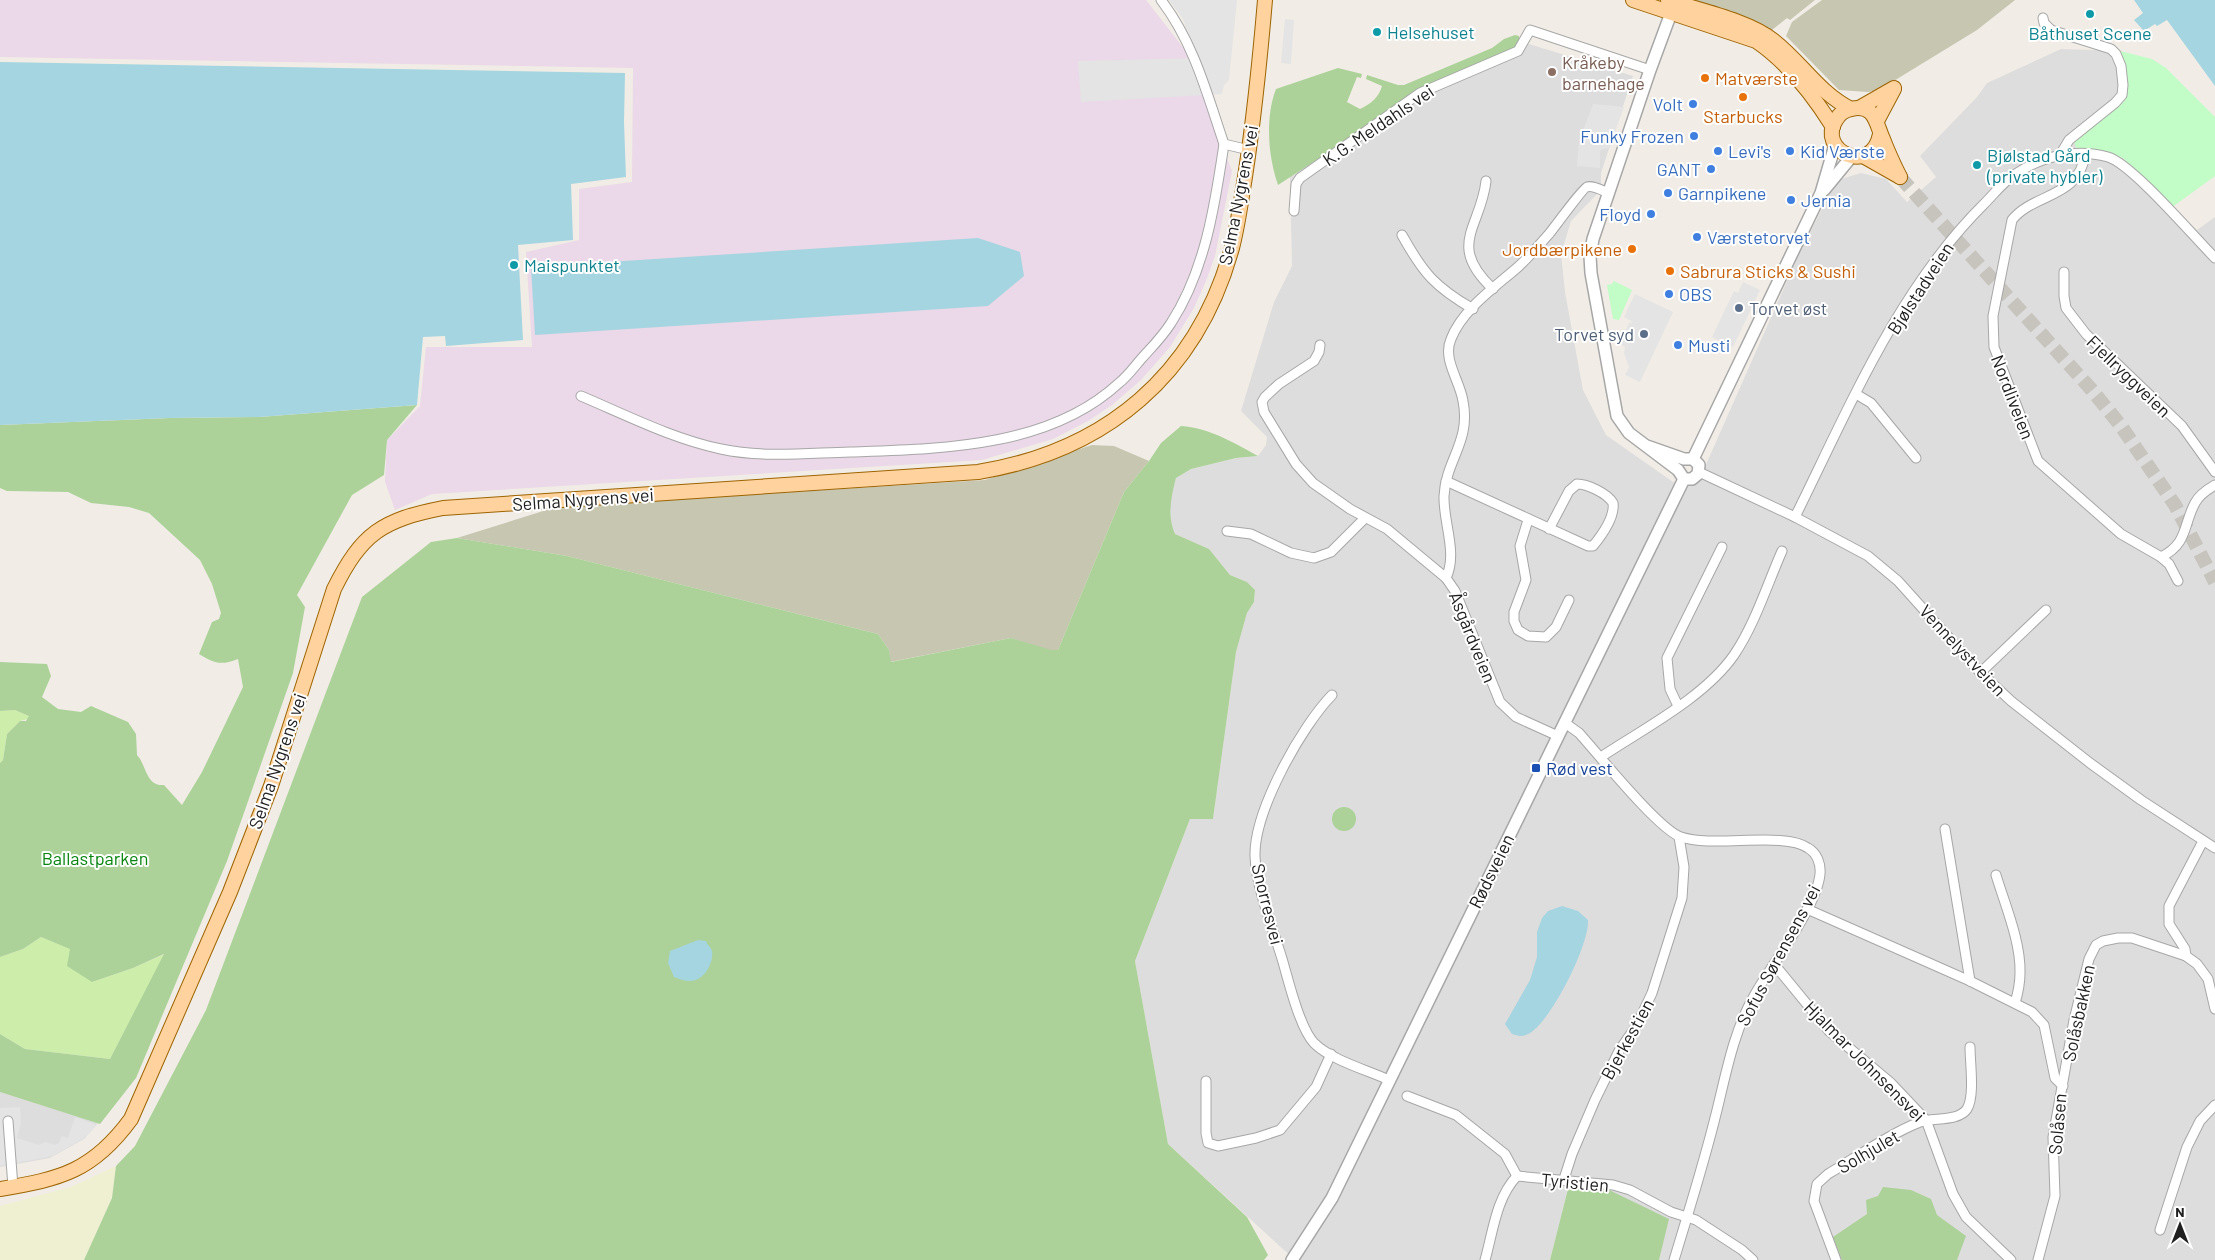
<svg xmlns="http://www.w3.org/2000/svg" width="2215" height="1260" font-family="Barlow,sans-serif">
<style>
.residential{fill:#dedddd}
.industrial{fill:#ebd8e8}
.construction{fill:#c6c6b1}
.farmland{fill:#eff0d1}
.grass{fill:#cdedab}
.forest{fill:#acd299}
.park{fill:#c2fcc6}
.parking{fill:#e4e4e4}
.water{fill:#a5d5e0}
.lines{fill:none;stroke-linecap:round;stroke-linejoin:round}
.primary-tunnel{stroke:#c7c4be;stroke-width:14;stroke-dasharray:14 7;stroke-linecap:butt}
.minor-casing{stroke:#a7a7a7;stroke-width:11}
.tertiary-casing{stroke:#a7a7a7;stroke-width:14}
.primary-casing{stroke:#9d6400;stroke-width:16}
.minor{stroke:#fff;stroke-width:9}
.tertiary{stroke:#fff;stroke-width:11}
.primary{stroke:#ffd29e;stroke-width:14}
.culture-dot{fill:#0f9aa8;stroke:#fff;stroke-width:2}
.education-dot{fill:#8d6e63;stroke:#fff;stroke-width:2}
.food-dot{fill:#e8710a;stroke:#fff;stroke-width:2}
.shop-dot{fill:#3f7fe0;stroke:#fff;stroke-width:2}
.service-dot{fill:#5c6f8a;stroke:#fff;stroke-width:2}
.transit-dot{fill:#1a4fb4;stroke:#fff;stroke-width:2}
.labels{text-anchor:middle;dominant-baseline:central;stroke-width:4;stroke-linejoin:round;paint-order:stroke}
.culture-label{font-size:18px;fill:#0d838f;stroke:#fff;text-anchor:start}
.education-label{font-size:18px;fill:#785e54;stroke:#fff;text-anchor:start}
.food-label{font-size:18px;fill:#c56008;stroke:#fff;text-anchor:start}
.shop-label{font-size:18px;fill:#366cbe;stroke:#fff;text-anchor:start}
.street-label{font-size:18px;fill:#202020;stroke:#fff}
.service-label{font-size:18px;fill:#4e5e75;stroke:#fff;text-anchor:start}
.transit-label{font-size:18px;fill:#164399;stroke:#fff;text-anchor:start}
.park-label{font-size:18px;fill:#07860e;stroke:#fff}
</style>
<rect width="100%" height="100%" fill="#f1ede6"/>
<g class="residential">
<path d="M1519 41 1633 76 1601 173V190L1571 221 1561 254 1565 292 1583 390 1606 435 1673 482 1704 469 1799 254 1831 191 1841 179 1861 173 1886 179 1907 202 1936 177 1920 156 1977 97 1987 83 2061 49 2120 51 2128 81 2125 100 2111 113 2094 122 2100 152 2123 158 2171 208 2197 230 2215 217V1260H1659L1668 1219 1569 1185 1550 1260H1295L1168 1144 1135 961 1190 819H1213L1236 652 1247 613 1254 602 1255 590 1247 582 1230 575 1209 549 1175 534 1171 526 1170 501 1176 478 1191 469 1236 458 1258 456 1266 445 1267 437 1241 411 1274 302 1292 266 1290 177 1432 85Z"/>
<path d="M0 1092 98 1123 84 1139 50 1158 0 1167Z"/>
</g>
<path class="industrial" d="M0 0H1146L1185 50 1232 171 1215 256 1206 281 1194 308 1170 347 1141 380 1112 405 1088 421 1053 439 982 460 432 494 395 510 385 482 387 440 420 406 426 347H532L526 252 579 240V189L632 182 633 68 0 57Z"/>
<g class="construction">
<path d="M1691 0H1815L1790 20 1787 18 1772 30Z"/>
<path d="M1822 0H2015L1977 30 1879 90 1868 92 1839 90 1786 36 1792 22Z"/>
<path d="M1092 445 1114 446 1149 461 1124 492 1058 650 1051 651 1011 638 890 662 889 650 878 634 567 556 457 538 556 507 985 480Z"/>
</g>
<path class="farmland" d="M116 1166 112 1198 84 1260H0V1206L71 1187Z"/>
<g class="grass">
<path d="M15 710 29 716 28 719 20 721 7 734 3 760 0 763V711Z"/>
<path d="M41 937 71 949 92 982 133 968 165 954 110 1059 25 1049 0 1034V957L23 949Z"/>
</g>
<g class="forest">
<path d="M1515 35 1519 36V41L1514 48 1432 85 1278 185C1268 157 1265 117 1276 89L1338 68 1362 74 1361 78 1357 77 1347 102 1360 109C1371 104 1379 97 1382 86L1366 79 1367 75 1398 85H1404L1492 48 1504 39Z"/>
<path d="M417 405 387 440 384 475 352 495 297 595 305 607 293 673 227 861 136 1078 100 1124 0 1092V1034L25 1049 110 1059 164 954 133 968 92 982 67 966 70 949 41 937 23 949 0 957V763L3 760 7 734 20 721H26L29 716 15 710 0 711V662L47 664 51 676 42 697 58 709 81 712 91 706 128 722 136 734 137 755C146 764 146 787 164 785L182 805 202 772 243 687 238 659C220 666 214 663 199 654L212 622 219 619 221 613 212 584 200 560 149 513 129 507 91 503 68 492 7 491 0 488V425L169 418 259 417Z"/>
<path d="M1181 426C1209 428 1233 442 1258 456L1236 458 1191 469 1176 478C1171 497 1167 516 1175 534L1209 549 1230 575 1247 582 1255 590 1254 602 1247 613 1236 652 1213 819H1190L1135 961 1168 1144 1247 1217 1268 1255 1264 1260H84L112 1198 116 1166 135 1146 206 1010 362 597 431 542 457 538 567 556 878 634 889 650 891 662 1011 638 1051 650H1058L1124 492 1149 461 1161 443Z"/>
<circle cx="1344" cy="819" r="12"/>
<path d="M1569 1185 1605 1188 1669 1219 1659 1260H1550Z"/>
<path d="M1883 1187 1911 1190 1931 1199 1937 1215 1966 1236 1957 1260H1842L1833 1237 1867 1214 1866 1200 1878 1196Z"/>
</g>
<g class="park">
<path d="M2120 51 2152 59 2166 68 2215 117V176L2171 208 2123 158 2100 152 2077 150 2073 139 2094 122 2111 113 2125 100 2128 81Z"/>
<path d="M1614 281 1632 290 1619 320 1613 319 1607 285 1612 284Z"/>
</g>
<g class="parking">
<path d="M1169 0H1237L1229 80 1224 85 1222 94 1081 102 1078 61 1197 58 1183 19Z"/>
<path d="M1285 19 1294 20 1291 64 1281 63Z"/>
<path d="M1593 104 1624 107 1609 148 1600 150V168L1577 166 1579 141Z"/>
<path d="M1743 282 1760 290 1733 347 1712 337 1734 291 1738 293Z"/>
<path d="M1635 294 1673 312 1640 382 1625 375 1629 367 1624 353 1625 347 1620 344 1629 323 1633 322 1624 317Z"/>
<path d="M20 1107 21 1123 17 1138 39 1145 45 1142 55 1145 59 1143 62 1136 68 1138 75 1117 97 1125 84 1138 53 1156 0 1166V1108Z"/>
</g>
<g class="water">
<path d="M2134 0H2215V86L2167 20 2157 26 2155 24 2144 31 2134 20 2143 13Z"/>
<path d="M0 62 625 73 624 122 626 177 571 184 573 240 518 245 523 340 446 346 445 336 423 337 417 405 259 417 169 418 0 425Z"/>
<path d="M978 238 1020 252 1024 276 988 306 535 335 531 267Z"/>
<path d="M1562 906 1578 911 1588 920C1590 944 1550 1024 1528 1034 1522 1037 1518 1036 1512 1034L1505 1024 1530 980 1537 957V932L1542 918 1548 911Z"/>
<path d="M698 940 706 941C707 945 711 947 712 951 714 963 704 981 690 981 685 981 679 979 674 977L668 963 670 951Z"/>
</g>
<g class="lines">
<path class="primary-tunnel" d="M1900 177 2091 389 2121 426 2175 505 2215 582"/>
<defs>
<g id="minor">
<path d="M1161 0C1194 43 1207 94 1224 144L1249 150"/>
<path d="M2043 18 2044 23 2051 30 2111 49 2116 54 2121 66 2123 85 2122 95 2115 103 2069 140 2060 155"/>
<path d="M2085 154C2080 198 2033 193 2012 220L1993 316 1994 347 2038 461 2121 534 2161 557C2188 544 2183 525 2195 503 2199 495 2208 489 2215 485"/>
<path d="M1486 181C1481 227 1446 245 1493 289"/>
<path d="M1294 211 1296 184 1300 178 1420 93 1518 51 1530 30 1650 70"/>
<path d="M1402 235C1423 273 1435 287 1473 309"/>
<path d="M2064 272V296L2066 308 2086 334 2182 426 2215 472"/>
<path d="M1320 345 1319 352 1314 361 1279 384 1265 397 1262 402 1264 412 1296 464 1313 483 1350 509 1387 529 1446 578 1455 591 1500 702 1516 717 1558 736"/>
<path d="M1856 394 1871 403 1916 458"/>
<path d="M581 396C626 415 673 439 721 449 763 458 808 453 850 452 940 449 1049 448 1119 383 1128 376 1134 367 1142 358 1152 347 1163 336 1171 323 1205 271 1215 205 1224 144"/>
<path d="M1699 472 1795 517 1868 556 1898 581 1978 670 2011 701 2090 763 2141 800 2215 848"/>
<path d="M1446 481 1588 546H1593C1602 535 1615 517 1613 503 1607 493 1587 484 1577 484L1569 491 1549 529"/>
<path d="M1795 517C1848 410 1898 289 1984 204 1994 194 2003 182 2014 175 2041 156 2076 148 2108 157 2132 164 2194 237 2215 258"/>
<path d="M1528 520 1520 546 1526 580 1514 612V621L1518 630 1528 636 1546 637 1556 627 1569 600"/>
<path d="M1227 531 1251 534 1291 553 1314 558 1331 552 1365 518"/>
<path d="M2161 557 2169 564 2178 581"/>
<path d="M1446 578C1458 553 1443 522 1444 496 1446 459 1471 442 1463 401 1460 381 1442 359 1451 339 1462 310 1495 287 1518 267 1529 257 1539 245 1549 234 1554 228 1583 188 1587 187 1593 185 1603 191 1609 193"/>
<path d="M1980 673 2046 610"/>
<path d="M1332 695C1301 727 1254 811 1255 856 1256 888 1274 931 1283 962 1289 983 1300 1028 1314 1043 1331 1060 1367 1070 1389 1080"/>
<path d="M1678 706 1670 689 1667 658 1722 547"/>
<path d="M1565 723 1579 733C1598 754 1659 830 1681 837 1713 848 1785 831 1808 848 1817 853 1821 864 1820 874 1817 907 1771 965 1754 996 1732 1034 1725 1080 1714 1122 1702 1169 1688 1214 1674 1260"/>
<path d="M1601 757C1643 729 1705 697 1734 655 1755 624 1767 585 1782 551"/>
<path d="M1945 829 1970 981"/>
<path d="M2203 841 2169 906V924L2185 949 2186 956 2197 964 2208 979 2215 1009"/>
<path d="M1996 875C2005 905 2021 942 2020 973 2020 983 2018 993 2015 1003"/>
<path d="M1807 909 1970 981 2032 1012 2044 1025 2055 1078 2063 1086"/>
<path d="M1774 964 1829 1031 1891 1083 1926 1120 1953 1194 1966 1217 2011 1260"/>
<path d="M1206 1081V1133L1208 1143 1218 1146 1256 1138 1280 1130 1316 1087 1331 1054"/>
<path d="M1407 1096 1456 1115 1505 1154 1517 1176"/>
<path d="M8 1121 13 1187"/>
<path d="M1564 1179 1572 1154 1595 1100 1619 1051 1637 1025 1652 993 1682 898 1684 867 1679 837"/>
<path d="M2160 1230 2187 1147 2200 1121 2215 1105"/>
<path d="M1485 1260C1493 1232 1496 1198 1517 1176L1613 1185 1630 1190 1671 1212 1696 1220 1742 1250 1753 1260"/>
<path d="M1836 1260 1814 1201 1817 1184 1828 1174C1855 1158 1891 1133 1920 1122 1933 1117 1958 1122 1967 1109 1975 1096 1970 1063 1970 1047"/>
<path d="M2038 1260 2055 1196 2053 1137 2074 1020 2089 959 2096 945 2103 941 2118 938H2132L2186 956"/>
</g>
<g id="tertiary">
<path d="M1824 190 1852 156"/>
<path d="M1647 446 1684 459H1693L1699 465 1698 474 1692 479H1684L1678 470 1629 433 1617 416 1591 273 1590 256 1593 239 1650 70 1674 5"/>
<path d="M1693 459 1821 193 1835 145"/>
<path d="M1292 1260 1332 1198 1684 479"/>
</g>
<g id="primary">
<path d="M1633 0 1756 41C1787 62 1813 95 1833 127"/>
<path d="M1668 0C1699 10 1750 21 1774 41 1802 63 1819 93 1851 109"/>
<path d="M1859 108 1894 88"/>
<path d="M1877 121 1894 89"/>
<path d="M1880 134C1872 177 1816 151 1836 120 1839 114 1845 110 1851 109 1875 103 1876 124 1883 139 1888 152 1894 165 1900 177"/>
<path d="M1863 156 1900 177"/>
<path d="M0 1189C61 1179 93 1171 131 1119L230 892 271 786 334 589C362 533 382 520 443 508L978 472C1106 451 1197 375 1232 248 1238 225 1241 201 1245 177 1254 118 1260 59 1265 0"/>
</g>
</defs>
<use href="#minor" class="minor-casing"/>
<use href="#tertiary" class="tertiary-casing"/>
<use href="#primary" class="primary-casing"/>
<use href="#minor" class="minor"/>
<use href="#tertiary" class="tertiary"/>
<use href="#primary" class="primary"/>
</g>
<g class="culture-dot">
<circle cx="2090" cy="14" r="5"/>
<circle cx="1377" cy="32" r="5"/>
<circle cx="1977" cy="165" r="5"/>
<circle cx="514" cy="265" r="5"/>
</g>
<circle class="education-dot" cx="1552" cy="72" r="5"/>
<g class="food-dot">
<circle cx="1705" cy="78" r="5"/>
<circle cx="1743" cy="97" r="5"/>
<circle cx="1632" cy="249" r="5"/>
<circle cx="1670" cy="271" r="5"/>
</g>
<g class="shop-dot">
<circle cx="1693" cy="104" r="5"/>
<circle cx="1694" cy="136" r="5"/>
<circle cx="1718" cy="151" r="5"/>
<circle cx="1790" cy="151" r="5"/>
<circle cx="1711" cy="169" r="5"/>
<circle cx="1668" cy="193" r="5"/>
<circle cx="1791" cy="200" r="5"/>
<circle cx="1651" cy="214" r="5"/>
<circle cx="1697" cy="237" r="5"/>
<circle cx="1669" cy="294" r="5"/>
<circle cx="1678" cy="345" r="5"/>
</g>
<g class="service-dot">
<circle cx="1739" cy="308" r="5"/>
<circle cx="1644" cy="334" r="5"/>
</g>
<rect class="transit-dot" x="1531" y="763" width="10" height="10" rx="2.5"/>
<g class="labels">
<g class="culture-label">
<text x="1387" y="32">Helsehuset</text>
<text x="2090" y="33" text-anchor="middle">Båthuset Scene</text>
<text x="1987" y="155">Bjølstad Gård<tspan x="1987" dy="21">(private hybler)</tspan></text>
<text x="524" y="265">Maispunktet</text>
</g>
<g class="education-label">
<text x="1562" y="62">Kråkeby<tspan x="1562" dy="21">barnehage</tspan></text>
</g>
<g class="food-label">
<text x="1715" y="78">Matværste</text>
<text x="1743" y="116" text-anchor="middle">Starbucks</text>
<text x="1622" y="249" text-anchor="end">Jordbærpikene</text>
<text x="1680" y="271">Sabrura Sticks &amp; Sushi</text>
</g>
<g class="shop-label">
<text x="1683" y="104" text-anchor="end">Volt</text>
<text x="1684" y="136" text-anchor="end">Funky Frozen</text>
<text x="1728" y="151">Levi's</text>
<text x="1800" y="151">Kid Værste</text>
<text x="1701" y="169" text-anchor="end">GANT</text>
<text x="1678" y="193">Garnpikene</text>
<text x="1801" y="200">Jernia</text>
<text x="1641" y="214" text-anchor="end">Floyd</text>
<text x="1707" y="237">Værstetorvet</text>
<text x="1679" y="294">OBS</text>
<text x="1688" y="345">Musti</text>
</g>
<g class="street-label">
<text transform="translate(1378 125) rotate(-34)">K.G. Meldahls vei</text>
<text transform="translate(1238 195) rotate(-79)">Selma Nygrens vei</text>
<text transform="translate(1920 288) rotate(-57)">Bjølstadveien</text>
<text transform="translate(2129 376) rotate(44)">Fjellryggveien</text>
<text transform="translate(2013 397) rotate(69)">Nordliveien</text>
<text transform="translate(583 499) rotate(-4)">Selma Nygrens vei</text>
<text transform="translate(1473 637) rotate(68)">Åsgårdveien</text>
<text transform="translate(1963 650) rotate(47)">Vennelystveien</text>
<text transform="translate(277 761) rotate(-71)">Selma Nygrens vei</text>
<text transform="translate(1491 871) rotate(-64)">Rødsveien</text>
<text transform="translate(1268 904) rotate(76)">Snorresvei</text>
<text transform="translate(1778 955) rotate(-62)">Sofus Sørensens vei</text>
<text transform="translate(2078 1013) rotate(-78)">Solåsbakken</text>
<text transform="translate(1627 1039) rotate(-61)">Bjerkestien</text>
<text transform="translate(1865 1061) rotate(45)">Hjalmar Johnsensvei</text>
<text transform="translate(2057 1124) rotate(-85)">Solåsen</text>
<text transform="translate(1868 1151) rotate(-30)">Solhjulet</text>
<text transform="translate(1575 1182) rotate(5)">Tyristien</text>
</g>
<g class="service-label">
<text x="1749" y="308">Torvet øst</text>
<text x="1634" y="334" text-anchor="end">Torvet syd</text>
</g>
<g class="transit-label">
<text x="1546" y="768">Rød vest</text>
</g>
<g class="park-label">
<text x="95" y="858">Ballastparken</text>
</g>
</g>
<g transform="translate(2180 1225)" stroke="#ffffff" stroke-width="4" paint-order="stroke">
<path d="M0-4L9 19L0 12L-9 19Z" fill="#202020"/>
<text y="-8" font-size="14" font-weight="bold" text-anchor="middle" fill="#202020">N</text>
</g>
</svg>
